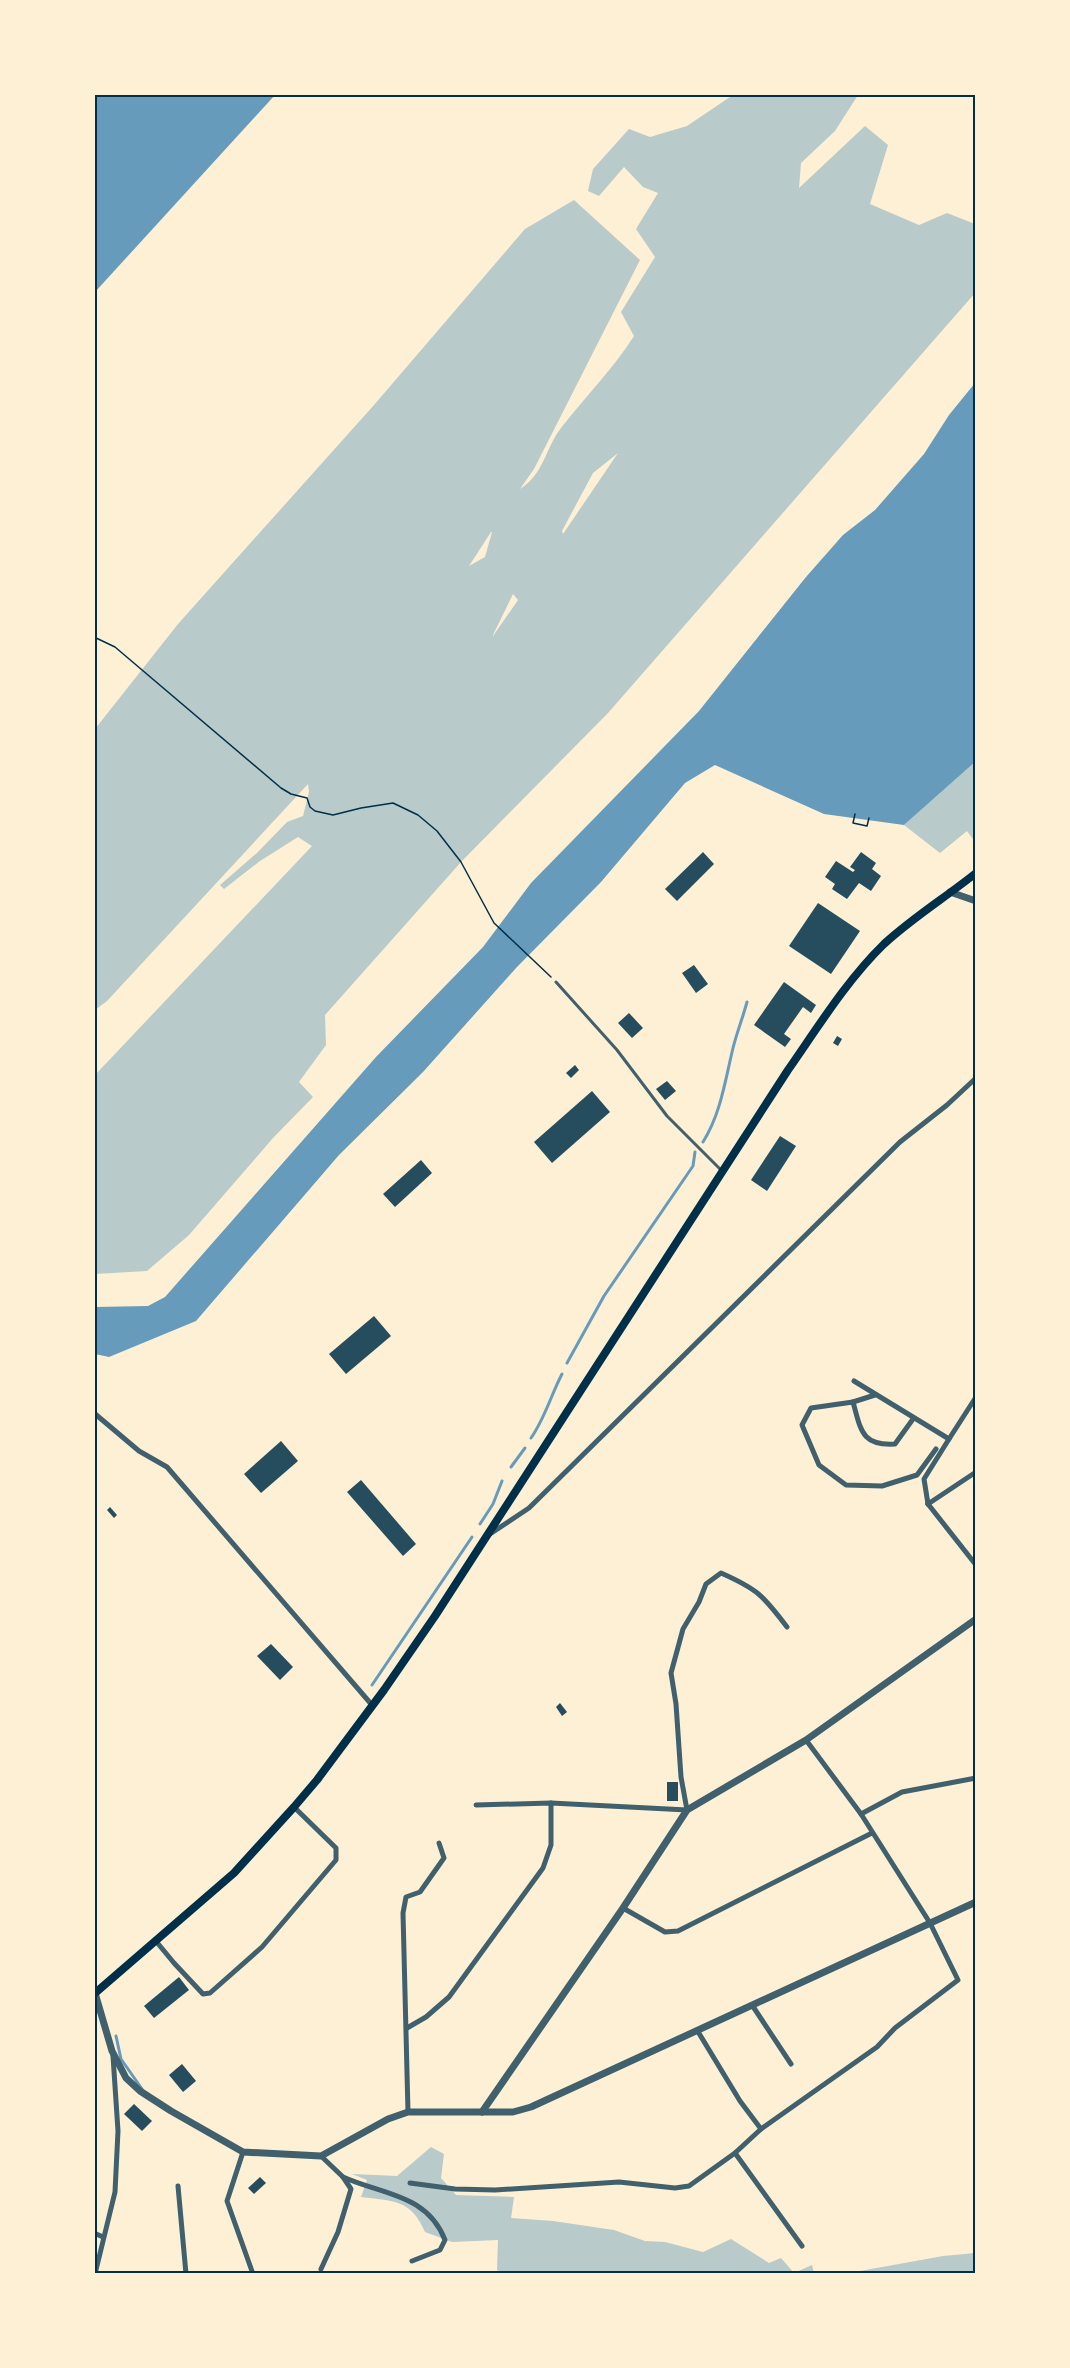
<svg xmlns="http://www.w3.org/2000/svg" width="1070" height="2368" font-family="Helvetica,sans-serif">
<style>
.green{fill:#b9caca;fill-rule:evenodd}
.water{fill:#669bbc}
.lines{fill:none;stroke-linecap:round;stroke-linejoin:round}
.stream{stroke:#669bbc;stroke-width:3}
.building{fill:#264d5e}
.path{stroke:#003049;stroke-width:1.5}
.service{stroke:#3f606c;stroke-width:3}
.minor{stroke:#3f606c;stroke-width:5}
.tertiary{stroke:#3f606c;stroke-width:7}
.secondary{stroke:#003049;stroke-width:8}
.neatline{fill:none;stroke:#003049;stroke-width:2}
</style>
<rect width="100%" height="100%" fill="#fdf0d5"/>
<g class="green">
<path d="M733 95H858L835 131 801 163 799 188 865 126 888 145 870 204 919 225 947 213 975 224V293L608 713 461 862 325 1015 326 1045 299 1082 313 1097 273 1138 189 1235 147 1271 95 1274V1075L312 846 298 837 260 861 224 889 220 885 257 853 287 822 303 816 309 792 308 784 107 1001 95 1010V729L178 624 374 405 525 229 574 200 640 260 534 469 520 489C544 474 545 449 561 428 585 397 613 369 634 336L621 312 655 257 636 229 658 193 643 187 624 167 599 196 588 191 593 169 629 129 650 137 687 126ZM618 453 563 534 562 531 593 473ZM492 532 485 557 469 566 491 532ZM513 594 518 600 493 636V635Z"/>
<path d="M975 762V842L967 831 940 853 904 825Z"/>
<path d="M431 2147 444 2154 441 2178 456 2195 514 2197 511 2218 553 2221 614 2230 645 2241 665 2242 703 2252 731 2239 769 2263 781 2258 794 2273 812 2265 814 2273H503L497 2270 498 2240 452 2242 425 2232C411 2199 393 2201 361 2197L367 2180 352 2174 397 2176Z"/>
<path d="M975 2253V2273H849L943 2256Z"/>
</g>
<g class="water">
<path d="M95 94 275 95 95 292 94 95Z"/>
<path d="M975 383V762L904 825 824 814 715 765 685 783 601 882 516 968 423 1072 339 1155 196 1321 109 1357 95 1354V1307L148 1306 165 1297 376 1057 483 947 531 883 699 711 806 577 843 535 875 510 924 454 949 415Z"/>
</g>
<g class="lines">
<g class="stream">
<path d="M703 1142C721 1113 725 1081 733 1048 737 1032 743 1017 747 1002"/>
<path d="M567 1363 604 1296 693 1166 695 1152"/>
<path d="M531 1438C545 1418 551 1395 562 1374"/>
<path d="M511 1467 525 1448"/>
<path d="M480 1524 493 1504 502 1481"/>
<path d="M372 1685 472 1537"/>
<path d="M116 2036 121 2059 142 2089"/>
</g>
</g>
<g class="building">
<path d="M703 852 714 864 677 901 665 889Z"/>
<path d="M861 852 876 863 872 869 881 876 871 891 859 883 847 899 832 889 835 884 825 877 836 861 853 872 855 870 850 867Z"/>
<path d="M818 903 860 931 831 974 789 946Z"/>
<path d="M694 965 708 984 696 993 682 973Z"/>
<path d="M784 982 816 1005 811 1013 803 1007 784 1034 791 1039 785 1047 754 1025Z"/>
<path d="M629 1013 643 1028 632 1038 618 1023Z"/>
<path d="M837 1036 842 1039 838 1046 833 1043Z"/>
<path d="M575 1065 579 1070 571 1078 566 1073Z"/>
<path d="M667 1081 676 1091 665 1100 656 1089Z"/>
<path d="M592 1091 610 1112 552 1163 534 1142Z"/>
<path d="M780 1136 796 1146 767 1191 751 1180Z"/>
<path d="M421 1160 432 1173 395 1207 383 1194Z"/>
<path d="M374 1316 391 1336 346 1374 329 1354Z"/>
<path d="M281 1441 298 1461 261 1493 244 1474Z"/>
<path d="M361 1480 416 1544 403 1556 347 1492Z"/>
<path d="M110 1507 117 1515 114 1518 107 1510Z"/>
<path d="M271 1644 293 1667 280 1680 257 1656Z"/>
<path d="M560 1703 567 1712 562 1716 556 1707Z"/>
<rect x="667" y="1782" width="11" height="19"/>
<path d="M179 1977 189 1990 154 2018 144 2006Z"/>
<path d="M182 2064 196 2081 183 2092 169 2075Z"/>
<path d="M134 2104 152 2121 142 2131 124 2114Z"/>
<path d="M260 2177 266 2183 254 2194 248 2188Z"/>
</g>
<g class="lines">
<g class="path">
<path d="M94 637 115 647 281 788 291 794 307 798 310 807 315 811 333 815 361 808 393 803 418 815 437 831 461 862 494 923 551 977"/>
<path d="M855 814 853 823 867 826 869 818"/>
</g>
<path class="service" d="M556 982 617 1050 667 1116 722 1171"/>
<g class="minor">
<path d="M854 1381 949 1439 924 1479 928 1504"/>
<path d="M853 1402 875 1395"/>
<path d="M94 1413 139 1451 167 1467 372 1705"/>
<path d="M913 1419 895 1444C861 1446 861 1430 853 1402L811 1408 802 1425 819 1465 846 1485 882 1486 917 1475 936 1449"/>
<path d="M949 1439 976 1397"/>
<path d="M928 1504 976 1565"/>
<path d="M928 1504 976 1472"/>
<path d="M490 1534 529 1508 900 1142 947 1105 976 1078"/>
<path d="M476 1805 551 1803 687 1810 681 1777 676 1704 671 1673 683 1629 699 1602 706 1584 721 1573C757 1589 763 1595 787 1627"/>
<path d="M861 1814 902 1792 976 1778"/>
<path d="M623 1908 665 1932 678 1931 872 1833"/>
<path d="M155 1940 174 1963 203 1994 210 1993 262 1947 336 1860V1848L294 1807"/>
<path d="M752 2005 791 2064"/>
<path d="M407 2028 426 2017 449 1997 543 1868 551 1845V1803"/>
<path d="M697 2030 740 2101 761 2129"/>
<path d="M408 2112 403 1913 406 1897 420 1892 444 1858 439 1843"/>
<path d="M243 2152 227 2201 253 2274"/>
<path d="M735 2153 802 2246"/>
<path d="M343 2177C383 2195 427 2194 445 2240L440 2250 412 2261"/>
<path d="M410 2183 455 2189 495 2190 619 2182 675 2188 689 2186 735 2153 761 2129 877 2047 895 2028 958 1980 930 1923 861 1814 806 1740"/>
<path d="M178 2186 186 2274"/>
<path d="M94 2233 103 2237"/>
<path d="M321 2269 338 2232 351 2189 343 2177 321 2156"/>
<path d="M95 2274 115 2192 118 2131 113 2056"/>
</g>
<g class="tertiary">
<path d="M950 892 976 901"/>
<path d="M95 1993 112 2051 126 2078 140 2091 171 2111 243 2152 321 2156 388 2119 408 2112H513L531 2107 976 1902"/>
<path d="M482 2112 623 1908 687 1810 806 1740 976 1619"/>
</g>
<path class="secondary" d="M94 1994 234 1873 294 1807 317 1780 384 1690 435 1616 788 1070C818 1027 847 980 884 944 912 918 946 897 976 873"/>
</g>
<rect width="1070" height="2368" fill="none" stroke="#fdf0d5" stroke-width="192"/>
<rect x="96" y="96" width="878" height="2176" class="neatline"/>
</svg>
